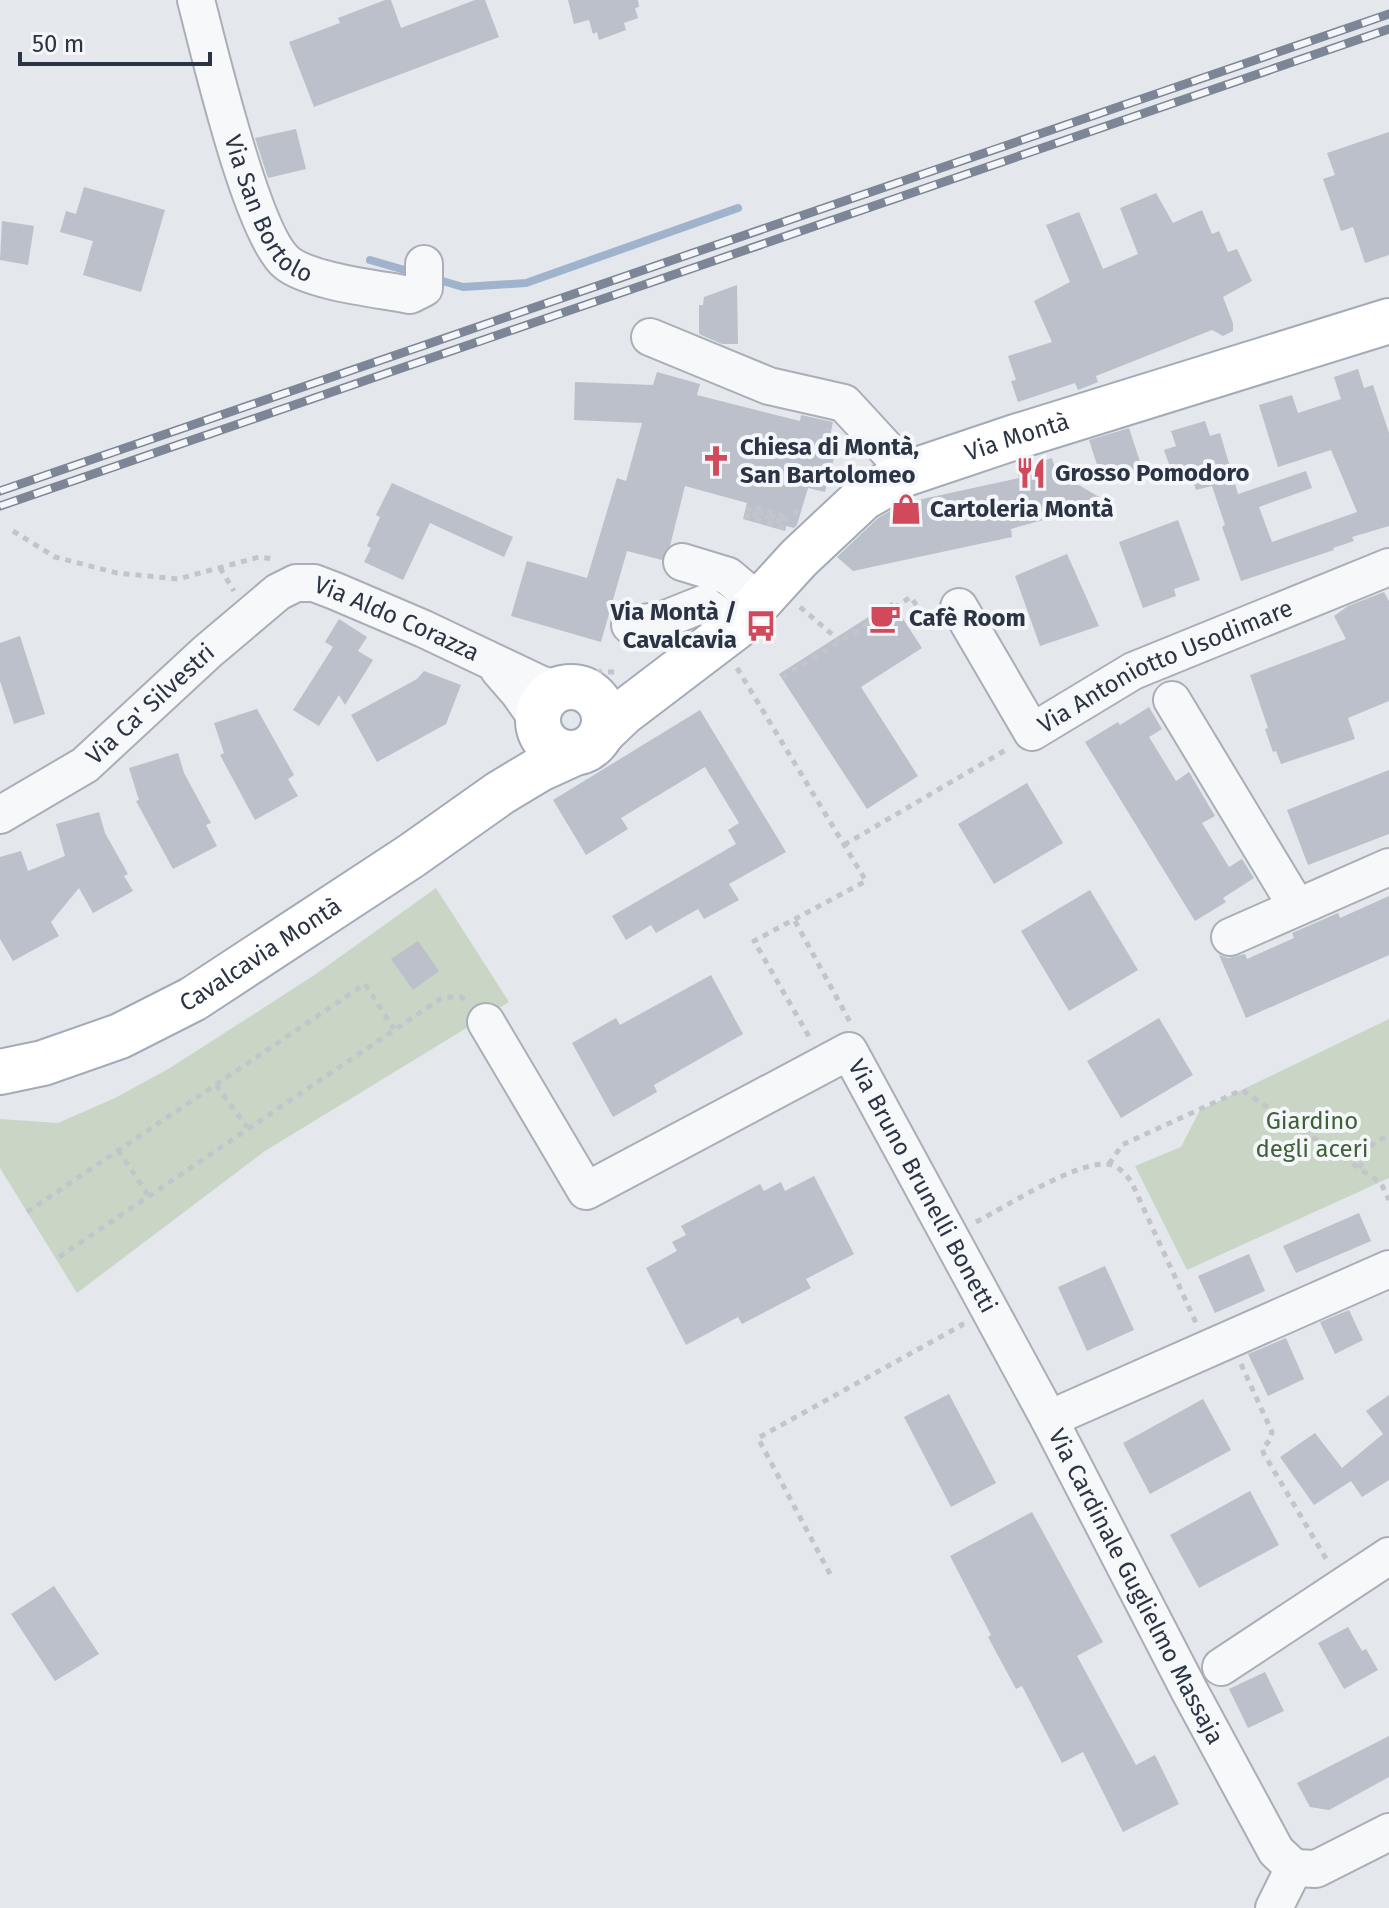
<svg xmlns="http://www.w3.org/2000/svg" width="1389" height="1908" font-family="'Fira Sans',sans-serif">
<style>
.green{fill:#c9d6c5}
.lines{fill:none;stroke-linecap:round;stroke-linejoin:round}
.stream{stroke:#9fb4cc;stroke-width:8}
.building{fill:#bbc0ca}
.minor-casing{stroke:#a9aeb7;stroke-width:40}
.major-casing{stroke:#a3abb8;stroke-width:48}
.path{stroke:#c2c5cb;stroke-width:5;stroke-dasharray:6 6;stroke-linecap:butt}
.minor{stroke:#f7f8fa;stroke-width:36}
.major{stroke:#fff;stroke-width:44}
.rail-casing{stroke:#7d8696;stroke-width:9}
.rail{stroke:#f4f6f9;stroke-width:6;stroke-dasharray:18;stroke-linecap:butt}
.labels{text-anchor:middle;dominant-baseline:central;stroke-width:8;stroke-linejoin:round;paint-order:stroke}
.street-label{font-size:24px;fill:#2b3445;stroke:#f4f6f9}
.poi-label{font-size:24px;font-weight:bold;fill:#2b3445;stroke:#f4f6f9;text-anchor:start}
.park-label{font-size:24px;fill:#3f6138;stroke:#f4f6f9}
</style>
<rect width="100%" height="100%" fill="#e4e7ec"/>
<g class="green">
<path d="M436 888 509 1002 265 1151 77 1293 0 1168V1119L58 1123 115 1098 170 1068 316 974Z"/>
<path d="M1389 1019V1178L1187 1270 1135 1166 1181 1147 1200 1110Z"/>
</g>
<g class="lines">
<g class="stream">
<path d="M370 260 415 273"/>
<path d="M432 278 463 287 526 283 738 208"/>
</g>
</g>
<g class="building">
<path d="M385 0H391L401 28 475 0H485L499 37 314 107 289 42 340 23 338 18Z"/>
<path d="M568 0H638L639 7 635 8 638 18 624 23 626 30 599 40 597 32 593 34 589 20 574 24Z"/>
<path d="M296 129 306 169 268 178 255 138Z"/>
<path d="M1389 132V255L1365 263 1353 227 1341 231 1323 179 1335 175 1327 153Z"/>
<path d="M84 187 165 210 141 292 83 275 93 241 60 232 66 211 76 214Z"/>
<path d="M1156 193 1173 223 1202 210 1212 234 1219 231 1228 252 1237 249 1252 281 1223 297 1233 323V331L1223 336 1212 330 1096 376 1098 382 1078 390 1075 383 1018 402 1011 381 1016 380 1008 356 1052 342 1034 301 1070 282 1046 225 1079 212 1103 269 1138 254 1120 208Z"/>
<path d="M2 221 34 226 28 265 0 260Z"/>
<path d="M737 285 738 344H722L699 334V305H703L704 297Z"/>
<path d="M1358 369 1364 388 1373 385 1389 433V526L1352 537 1354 541 1333 548 1334 550 1241 581 1222 527 1225 525 1212 486 1196 490 1192 479 1176 484 1164 450 1176 446 1171 431 1205 421 1210 436 1220 433 1238 494 1306 471 1312 488 1259 507 1272 542 1357 512 1331 450 1278 467 1259 405 1292 395 1298 413 1341 399 1334 377Z"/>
<path d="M657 372 700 384 697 395 800 421 801 415 833 422 826 455 834 458 825 492 808 488 797 525 794 528 786 526 785 531 743 519 747 503 685 486 670 546 662 560 627 551 601 642 511 616 527 561 587 578 617 478 626 481 642 423 574 420 575 382 653 385Z"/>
<path d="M1129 428 1142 468 1102 480 1089 440Z"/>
<path d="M1052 458 1056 472 1108 502 1011 529 1012 537 853 571 837 557 878 518 904 503 1019 478 1017 469Z"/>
<path d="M392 483 513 537 504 557 430 523 403 580 364 562 371 548 367 546 380 517 376 515Z"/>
<path d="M1178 520 1200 580 1174 589 1176 596 1143 608 1119 542Z"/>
<path d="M1067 554 1099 626 1040 646 1015 576Z"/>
<path d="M1384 592 1389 601V701L1348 718 1355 739 1281 764 1276 751 1273 752 1265 729 1268 728 1250 675 1346 639 1334 616 1348 606Z"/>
<path d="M892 602 922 648 861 687 918 776 867 809 779 674Z"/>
<path d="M339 619 367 637 358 651 373 660 345 705 339 695 319 726 293 710 333 647 325 642Z"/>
<path d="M20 636 45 714 14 724 0 681V643Z"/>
<path d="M424 671 461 685 446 724 377 762 351 715 417 679Z"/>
<path d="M1149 707 1162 729 1149 737 1176 781 1189 772 1215 816 1202 823 1229 867 1242 859 1254 878 1223 898 1226 902 1195 921 1085 742 1118 722 1120 725Z"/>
<path d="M257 709 294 775 288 779 298 796 255 820 220 755 224 753 214 723Z"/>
<path d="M700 710 786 852 729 884 739 900 704 919 698 909 656 933 651 925 626 940 612 916 736 844 728 830 739 823 705 767 621 818 628 829 586 855 553 800Z"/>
<path d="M178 753 184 773 211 823 206 825 217 846 173 869 136 801 139 800 129 768Z"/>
<path d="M1389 770V834L1308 865 1287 810Z"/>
<path d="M1027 783 1063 843 994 884 958 824Z"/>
<path d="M99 812 105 833 128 874 124 876 133 891 93 913 79 888 51 922 59 936 13 961 0 939V857L21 851 28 871 65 856 56 824Z"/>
<path d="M1090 890 1138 970 1069 1011 1021 931Z"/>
<path d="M1389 896V955L1246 1018 1219 955 1228 958 1245 954 1247 959 1294 938 1292 933 1338 913 1340 918Z"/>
<path d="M418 941 439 971 413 990 391 959Z"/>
<path d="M711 975 743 1034 654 1085 657 1092 613 1117 572 1043 616 1018 620 1025Z"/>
<path d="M1159 1018 1193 1075 1121 1118 1087 1061Z"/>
<path d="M814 1176 854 1254 806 1279 811 1288 742 1324 738 1317 686 1345 646 1268 677 1251 672 1242 686 1235 681 1226 760 1184 764 1191 781 1182 785 1191Z"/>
<path d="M1359 1213 1371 1241 1296 1273 1283 1246Z"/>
<path d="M1249 1254 1265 1291 1215 1313 1198 1276Z"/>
<path d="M1105 1266 1134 1330 1087 1351 1058 1287Z"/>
<path d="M1349 1310 1363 1340 1335 1354 1320 1322Z"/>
<path d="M1286 1338 1304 1379 1268 1396 1248 1354Z"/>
<path d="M949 1394 996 1483 951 1507 904 1417Z"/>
<path d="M1389 1395V1480L1362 1497 1351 1481 1314 1505 1280 1457 1315 1433 1342 1468 1383 1434 1366 1411Z"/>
<path d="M1203 1399 1231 1450 1150 1494 1123 1443Z"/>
<path d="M1250 1491 1279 1545 1199 1588 1170 1535Z"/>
<path d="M1032 1512 1103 1642 1077 1656 1136 1765 1155 1755 1179 1804 1123 1832 1083 1752 1062 1763 1022 1686 1016 1689 988 1637 991 1635 950 1556Z"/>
<path d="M54 1586 99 1654 55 1681 11 1614Z"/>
<path d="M1348 1627 1362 1651 1366 1649 1378 1670 1344 1689 1318 1643Z"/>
<path d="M1265 1672 1284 1711 1248 1728 1229 1689Z"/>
<path d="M1389 1736V1777L1329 1810 1310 1807 1297 1783Z"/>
</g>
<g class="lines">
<defs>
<g id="minor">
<path id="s1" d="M196 0C209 50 252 235 287 263 311 282 379 289 410 295L424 288V264"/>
<path d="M650 337 769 386 844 403 891 454"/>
<path d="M682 562 728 576 760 603"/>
<path id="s2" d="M959 607 1032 732 1133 671 1389 567"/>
<path d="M630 625 663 620 703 604 736 627"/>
<path d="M499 670 519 693 538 720"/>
<path d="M1172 700 1297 907"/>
<path id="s3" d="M0 815 85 765 207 652 278 592 296 583H314L335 591 424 629 542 685 562 689"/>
<path d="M1230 937 1389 867"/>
<path id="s4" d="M486 1022 586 1191 849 1051 1049 1419 1189 1690 1276 1851 1294 1868"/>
<path d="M1049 1419 1389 1269"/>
<path d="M1221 1667 1389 1556"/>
<path d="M1294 1868 1316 1869 1389 1832"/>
<path d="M1274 1908 1294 1868"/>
</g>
<g id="major">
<circle cx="571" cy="720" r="33"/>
<path id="s5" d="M601 734 623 713 736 627 799 558 863 498 905 474 1012 438 1389 321"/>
<path id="s6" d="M0 1072 43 1063 120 1036 193 999 411 856 500 793 540 769 575 753"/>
</g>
</defs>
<use href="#minor" class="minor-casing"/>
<use href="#major" class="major-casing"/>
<g class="path">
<path d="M825 442 829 428"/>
<path d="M795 515 799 503"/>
<path d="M784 528 747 516 748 512 785 523 786 520 749 509 750 506 787 517"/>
<path d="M13 531 55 557 117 573 178 579 259 557 275 559"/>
<path d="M220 568 234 591"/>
<path d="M800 607 840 641"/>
<path d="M737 668 866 881 754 941 811 1040"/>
<path d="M584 672H617"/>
<path d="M782 678 911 597 929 625 934 622"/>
<path d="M844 845 1009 748"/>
<path d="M795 921 850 1022"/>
<path d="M216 1085 247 1127"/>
<path d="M118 1150 148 1195"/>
<path d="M1109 1164 1122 1145 1242 1090 1381 1183 1389 1200"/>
<path d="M1359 1168 1374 1142 1389 1136"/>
<path d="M27 1212 365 984 394 1029"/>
<path d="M976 1222C1007 1206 1073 1163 1106 1164 1117 1164 1124 1173 1131 1181L1197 1325"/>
<path d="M59 1257 443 997H461L467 1001"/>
<path d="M1241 1364 1272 1432 1270 1440 1262 1449 1264 1454 1328 1562"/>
<path d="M830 1574 758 1438 962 1325 961 1322"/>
</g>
<use href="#minor" class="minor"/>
<use href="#major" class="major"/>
<defs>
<g id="rail">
<path d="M0 491 1389 14"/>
<path d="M0 506 1389 29"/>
</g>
</defs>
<use href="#rail" class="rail-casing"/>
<use href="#rail" class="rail"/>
</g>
<defs>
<symbol id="church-bare" viewBox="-9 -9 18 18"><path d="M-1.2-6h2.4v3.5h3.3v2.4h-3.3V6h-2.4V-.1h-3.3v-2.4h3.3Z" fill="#d1495b" stroke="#f4f6f9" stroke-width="2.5" paint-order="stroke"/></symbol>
<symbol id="restaurant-bare" viewBox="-9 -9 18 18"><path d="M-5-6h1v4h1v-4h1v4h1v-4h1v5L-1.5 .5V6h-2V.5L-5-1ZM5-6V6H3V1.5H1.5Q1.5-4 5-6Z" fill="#d1495b" stroke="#f4f6f9" stroke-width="2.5" paint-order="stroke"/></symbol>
<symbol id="shop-bare" viewBox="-9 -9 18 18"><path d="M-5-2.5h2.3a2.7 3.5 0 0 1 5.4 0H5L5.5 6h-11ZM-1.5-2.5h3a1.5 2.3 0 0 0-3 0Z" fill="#d1495b" stroke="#f4f6f9" stroke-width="2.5" paint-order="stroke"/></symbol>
<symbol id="cafe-bare" viewBox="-9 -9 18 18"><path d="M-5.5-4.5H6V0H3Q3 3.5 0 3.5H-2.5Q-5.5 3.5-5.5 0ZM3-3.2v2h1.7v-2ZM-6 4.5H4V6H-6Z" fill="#d1495b" stroke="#f4f6f9" stroke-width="2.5" paint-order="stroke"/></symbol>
<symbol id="bus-bare" viewBox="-9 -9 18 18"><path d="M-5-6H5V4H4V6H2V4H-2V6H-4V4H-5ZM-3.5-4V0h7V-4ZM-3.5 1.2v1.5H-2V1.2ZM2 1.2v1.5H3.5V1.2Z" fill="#d1495b" stroke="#f4f6f9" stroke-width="2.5" paint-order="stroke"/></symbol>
</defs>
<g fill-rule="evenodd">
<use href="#church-bare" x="694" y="439" width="44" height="44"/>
<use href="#restaurant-bare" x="1009" y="451" width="44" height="44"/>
<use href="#shop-bare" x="884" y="487" width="44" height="44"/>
<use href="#cafe-bare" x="863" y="596" width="44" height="44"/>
<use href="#bus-bare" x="739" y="604" width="44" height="44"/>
</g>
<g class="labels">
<g class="street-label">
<text stroke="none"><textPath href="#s1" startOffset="224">Via San Bortolo</textPath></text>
<text stroke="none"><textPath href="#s5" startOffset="520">Via Montà</textPath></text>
<text stroke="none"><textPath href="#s3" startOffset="486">Via Aldo Corazza</textPath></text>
<text stroke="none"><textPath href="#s2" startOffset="294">Via Antoniotto Usodimare</textPath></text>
<text stroke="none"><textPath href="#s3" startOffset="188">Via Ca' Silvestri</textPath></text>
<text stroke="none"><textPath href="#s6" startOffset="288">Cavalcavia Montà</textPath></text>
<text stroke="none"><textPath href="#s4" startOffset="648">Via Bruno Brunelli Bonetti</textPath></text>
<text stroke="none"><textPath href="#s4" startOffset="1102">Via Cardinale Guglielmo Massaja</textPath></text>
</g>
<g class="poi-label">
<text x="740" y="447">Chiesa di Montà,<tspan x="740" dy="28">San Bartolomeo</tspan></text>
<text x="1055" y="473">Grosso Pomodoro</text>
<text x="930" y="509">Cartoleria Montà</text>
<text x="737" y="612" text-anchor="end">Via Montà /<tspan x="737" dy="28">Cavalcavia</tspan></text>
<text x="909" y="618">Cafè Room</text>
</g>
<g class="park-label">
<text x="1312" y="1121">Giardino<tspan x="1312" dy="28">degli aceri</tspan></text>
</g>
</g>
<path d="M20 52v12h190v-12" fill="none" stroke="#2b3445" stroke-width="4"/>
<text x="32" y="52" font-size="24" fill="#2b3445" stroke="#f4f6f9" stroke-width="6" paint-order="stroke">50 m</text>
</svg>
